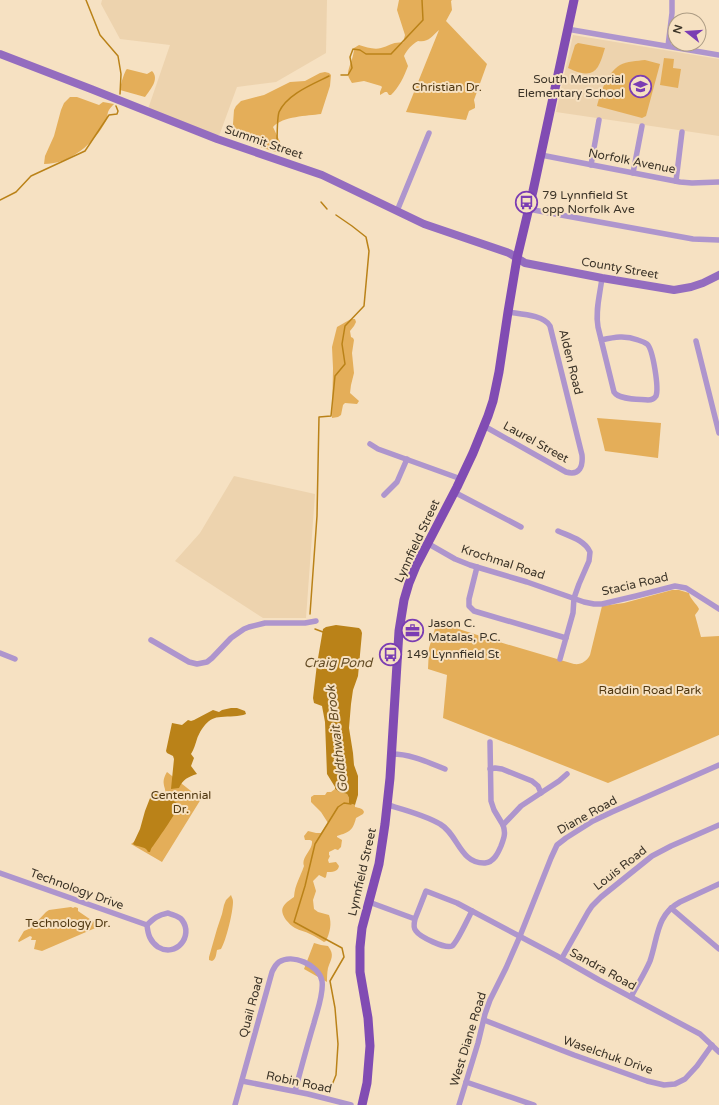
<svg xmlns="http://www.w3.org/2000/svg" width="719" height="1105" font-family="'Varela Round',sans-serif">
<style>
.built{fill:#edd3ae}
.green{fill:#e4ae59}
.water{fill:#ba8218}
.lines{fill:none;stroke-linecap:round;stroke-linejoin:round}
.stream{stroke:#ba8218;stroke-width:1.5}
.minor{stroke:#ae95cd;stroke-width:5.5}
.secondary{stroke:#946cbf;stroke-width:8}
.primary{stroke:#814cb3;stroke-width:9}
.labels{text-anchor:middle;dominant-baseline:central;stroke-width:4;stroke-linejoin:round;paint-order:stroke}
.poi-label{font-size:12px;fill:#3c3428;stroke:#f6e1c2;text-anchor:start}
.park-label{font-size:12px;fill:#4f3710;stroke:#f6e1c2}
.street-label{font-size:12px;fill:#3c3428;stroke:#f6e1c2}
.water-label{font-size:13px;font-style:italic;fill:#654d26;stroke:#f6e1c2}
</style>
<rect width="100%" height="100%" fill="#f6e1c2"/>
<g class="built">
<path d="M102 0H327L326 53 276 82 237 87 219 136 148 109 170 45 120 39 101 4Z"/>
<path d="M573 35 719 59V136L556 112Z"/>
<path d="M234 476 315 494 306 618H263L175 561 200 533Z"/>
</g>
<g class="green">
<path d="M399 0H452L451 1 452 10 446 21 487 64 474 100 475 105V108L469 111 466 120 406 112 439 30C432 36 428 43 418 41 411 45 407 50 404 56L408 66C404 77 399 87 391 95H389L387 92H385L380 95V92L382 87 381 86 364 81 352 83C351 81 348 77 348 74 348 67 354 58 354 48L359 45C366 47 374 50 381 48 389 46 395 41 403 43L405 35 397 10Z"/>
<path d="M578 43 605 48C598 72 594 80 568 68L575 45Z"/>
<path d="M664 58 674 59 673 68 681 69 678 88 660 85Z"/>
<path d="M645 60 660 64 646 116 642 118 597 106C601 92 606 74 620 65 627 61 637 61 645 60Z"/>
<path d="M127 69 147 74 152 71C160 79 150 90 145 97L120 90C121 83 123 76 126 70Z"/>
<path d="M325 72 329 73 331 75 330 86 321 114C307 116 283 116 273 127L281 144 282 152 279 153 263 148 244 140 237 134 234 129 233 124 234 110 236 106 241 101 264 95 290 82 305 81 320 73Z"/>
<path d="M70 97H77L99 105 103 102 114 104C112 106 109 109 108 112 107 115 108 118 106 121 94 143 71 164 44 164L45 156 54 136 61 110 64 103Z"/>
<path d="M351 319H355L356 322 354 326 350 331 351 337 353 338 354 340 352 353 354 373 351 385 350 393 359 401 357 404 345 403 343 405 341 415 338 417 332 418 333 368 332 347 337 327Z"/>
<path d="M597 418 661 423 658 458 605 451Z"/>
<path d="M672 590H679L689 593C690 599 696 603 699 609L698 611 695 615 701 637 719 636V735L608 783 443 718 447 675 428 669 429 648 437 622 496 641 574 664C581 665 587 661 590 655L602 606 624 603Z"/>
<path d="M167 772 201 799 162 862 131 844C134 842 136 840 139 838 143 834 164 804 165 799 168 787 159 785 167 772Z"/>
<path d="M335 789 339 792 347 794 349 798V803L355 805V807C359 808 363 808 364 812L363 814 356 818C353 830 350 832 337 836V837L342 840 341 847 338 850 335 849 329 852V855L330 856 328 860 329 863 336 862 339 866C338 872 332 872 327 872L326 877 325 878 319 875 313 881 316 891 313 900 314 909 318 912 329 915C332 924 330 932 326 941L324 942C319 939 315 936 310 934 305 931 300 931 295 928 291 926 289 923 286 920 278 908 284 904 294 897 295 884 300 878 304 866 301 857 313 850 312 841L310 840H305L304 836 308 831 316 833H321L328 823 321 812 311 802V797L314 795H325L327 792H331Z"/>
<path d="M231 895C232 898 233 899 233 902 233 912 226 941 221 949L217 950C216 955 216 959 212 961L209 960V957L217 929 222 914 224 905 226 900Z"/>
<path d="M71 907 73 908 75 907 78 908V911L100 926 42 951 34 949 36 940H31L32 937 30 936 19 942 18 941 24 931 31 928 46 912 49 910Z"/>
<path d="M314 943 321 945 328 946C335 955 331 959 328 968 327 973 327 978 327 982L304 969Z"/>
</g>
<g class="water">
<path d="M336 625 359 628 361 630 362 633 358 676 353 690 351 704 349 728 353 753 354 765 358 776V795L355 805 349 803V798L347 794 339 792 335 789V787L327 774 325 722 322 706 314 703 313 698 317 664 323 629 326 627Z"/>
<path d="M231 708H237L245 711 246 714C239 717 229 716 221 717 208 717 201 729 197 739 195 745 194 749 191 754L194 758 191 766 197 774C188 777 183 779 179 788L171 789 174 759 173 756 167 753 166 751 172 723 182 725 188 720 191 721 194 720 213 710 219 712 222 710Z"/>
<path d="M157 791 177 803C177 804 178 805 178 806 178 811 155 843 151 849L150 852C145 851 150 853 146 849 142 846 137 847 133 844L140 829 145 811 152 793Z"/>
</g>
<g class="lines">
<g class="stream">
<path d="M86 0 100 35 118 56 121 74 120 94"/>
<path d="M341 75H348L352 68 350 57 353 49 360 50 366 54H391L423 20 422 0"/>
<path d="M277 150C277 142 277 118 279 112 287 94 313 84 329 76"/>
<path d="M0 200 16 192 31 176 85 151 109 115 117 114 118 111 116 106"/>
<path d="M321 202 327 209"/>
<path d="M310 614 317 516 319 417 331 416 335 376 345 364 342 344 345 326 364 306 369 251 366 237 352 226 336 215"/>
<path d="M315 629 323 632"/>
<path d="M330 1090 336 1075 338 1044 335 1008 330 981 344 957 342 948 294 922 305 886 315 844 338 807 344 803 351 804V802"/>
</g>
<g class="minor">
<path d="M567 29 625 39 719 55"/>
<path d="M668 46 672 13V0"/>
<path d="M541 155 680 182 692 183 719 182"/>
<path d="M591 165 599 120"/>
<path d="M633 173 642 126"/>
<path d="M676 181 682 132"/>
<path d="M528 209 693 239 719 240"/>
<path d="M397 211 429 133"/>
<path d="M601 340C615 337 625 335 638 340 641 341 644 342 647 344 653 349 659 388 656 396 654 399 652 400 648 400 639 399 619 400 614 392L598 327C595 311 600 294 602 278"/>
<path d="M696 341 719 433"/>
<path d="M484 426 566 472C580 476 583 466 582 455L550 326C544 315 520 314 508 312"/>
<path d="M370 444 378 449 461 479"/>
<path d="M454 492 521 527"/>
<path d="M384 495 397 482 407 459"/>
<path d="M558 531C569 536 585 540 590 552L589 561 579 584 574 598 573 613 560 659"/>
<path d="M427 543 455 559 470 565 527 582 584 602 594 604H602L636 596 675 586 686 588 719 609"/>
<path d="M477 567 469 599V606L474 611 566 638"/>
<path d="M151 640 189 662 197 664 207 662 212 658 231 638 244 629 249 627 265 623H305L316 621"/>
<path d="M0 653 15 659"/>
<path d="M490 742 491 801 494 810 503 825"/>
<path d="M392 754C411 754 427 762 445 769"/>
<path d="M490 769 495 768 502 769 532 781 538 786 541 793"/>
<path d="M388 805C405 810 425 815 440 824 458 834 460 864 485 863 494 862 498 853 501 846 504 838 506 833 503 825L521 806 559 781 567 774"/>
<path d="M0 873 147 925"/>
<path d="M369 902 415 919 426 891 457 903 472 911C468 918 457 943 452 946 445 949 420 937 416 931 413 928 414 923 415 919"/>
<path d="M671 908 719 949"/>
<path d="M472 911 557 956 599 980 700 1034 719 1052"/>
<path d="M168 913C172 915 179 916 182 920 194 936 176 958 158 947 150 941 148 935 147 925 154 918 158 915 168 913Z"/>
<path d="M562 958 588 912 592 906 601 897 652 856 671 846 719 825"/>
<path d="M631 997C637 985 645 973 650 961 658 938 656 915 680 902L719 884"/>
<path d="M484 1020 574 1055 647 1081 664 1085 675 1084 685 1079 697 1066 712 1045"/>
<path d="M242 1081 308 1094 351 1105"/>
<path d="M466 1082 534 1105"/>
<path d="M235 1105 272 972C274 968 275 965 279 962 292 953 319 965 322 981 324 993 317 1011 314 1023 307 1046 301 1069 295 1091"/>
<path d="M459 1105 478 1043 485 1014 490 1000 506 968 520 936 551 858 557 845 566 838 593 821 612 812 719 765"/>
</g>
<path class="secondary" d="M0 54 91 89 217 139 322 175 424 224 509 253 525 263 602 278 674 290 691 287 703 283 719 275"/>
<path class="primary" d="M362 1105 367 1083 370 1046 368 1018 360 972V947L362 928 379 864 385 824 390 778 399 631 404 600 409 583 416 566 457 487 473 453 488 416 493 401 499 372 508 312 517 258 533 191 574 0"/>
</g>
<defs>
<symbol id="school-ring" viewBox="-11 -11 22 22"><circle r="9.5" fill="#f6e1c2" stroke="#7b3db3" stroke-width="1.5"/><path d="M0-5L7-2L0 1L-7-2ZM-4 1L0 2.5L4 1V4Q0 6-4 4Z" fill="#7b3db3"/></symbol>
<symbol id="bus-ring" viewBox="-11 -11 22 22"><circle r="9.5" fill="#f6e1c2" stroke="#7b3db3" stroke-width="1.5"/><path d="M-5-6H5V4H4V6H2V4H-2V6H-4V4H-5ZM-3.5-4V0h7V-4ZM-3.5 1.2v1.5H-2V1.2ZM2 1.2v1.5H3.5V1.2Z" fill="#7b3db3"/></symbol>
<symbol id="office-ring" viewBox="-11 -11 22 22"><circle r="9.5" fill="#f6e1c2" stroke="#7b3db3" stroke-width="1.5"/><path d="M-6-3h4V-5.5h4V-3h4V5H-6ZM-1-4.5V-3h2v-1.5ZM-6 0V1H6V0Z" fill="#7b3db3"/></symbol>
</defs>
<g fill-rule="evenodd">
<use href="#school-ring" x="628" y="74" width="25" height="25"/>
<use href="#bus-ring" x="514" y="190" width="25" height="25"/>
<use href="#office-ring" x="400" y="618" width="25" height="25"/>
<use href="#bus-ring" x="378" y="642" width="25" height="25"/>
</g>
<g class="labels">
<g class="poi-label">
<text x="624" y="79" text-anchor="end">South Memorial<tspan x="624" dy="14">Elementary School</tspan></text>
<text x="542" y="195">79 Lynnfield St<tspan x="542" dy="14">opp Norfolk Ave</tspan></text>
<text x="428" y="623">Jason C.<tspan x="428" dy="14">Matalas, P.C.</tspan></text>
<text x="406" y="654">149 Lynnfield St</text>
</g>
<g class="park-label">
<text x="447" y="87">Christian Dr.</text>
<text x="650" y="690">Raddin Road Park</text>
<text x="181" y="795">Centennial<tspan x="181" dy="14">Dr.</tspan></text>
<text x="68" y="923">Technology Dr.</text>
</g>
<g class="street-label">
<text transform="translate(264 142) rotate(19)">Summit Street</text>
<text transform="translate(632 161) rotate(11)">Norfolk Avenue</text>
<text transform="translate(620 268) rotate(10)">County Street</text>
<text transform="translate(571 362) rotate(76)">Alden Road</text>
<text transform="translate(536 442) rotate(29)">Laurel Street</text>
<text transform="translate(417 541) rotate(-65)">Lynnfield Street</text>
<text transform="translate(503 562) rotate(18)">Krochmal Road</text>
<text transform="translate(635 584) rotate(-13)">Stacia Road</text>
<text transform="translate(587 815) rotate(-29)">Diane Road</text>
<text transform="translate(620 868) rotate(-38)">Louis Road</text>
<text transform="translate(362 872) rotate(-77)">Lynnfield Street</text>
<text transform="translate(77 889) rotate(20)">Technology Drive</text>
<text transform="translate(603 969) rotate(29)">Sandra Road</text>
<text transform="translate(251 1007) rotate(-75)">Quail Road</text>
<text transform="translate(468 1039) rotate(-73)">West Diane Road</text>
<text transform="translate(608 1055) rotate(19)">Waselchuk Drive</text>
<text transform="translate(299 1082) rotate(12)">Robin Road</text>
</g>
<g class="water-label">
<text x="338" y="663">Craig Pond</text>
<text transform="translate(337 739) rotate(-97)">Goldthwait Brook</text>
</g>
</g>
<g transform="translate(687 32) rotate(287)"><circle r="19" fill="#f6e1c2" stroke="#ac9c84"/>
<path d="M0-3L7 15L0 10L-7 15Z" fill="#7b3db3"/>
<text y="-6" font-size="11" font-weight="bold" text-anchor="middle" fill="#3c3428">N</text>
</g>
</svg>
